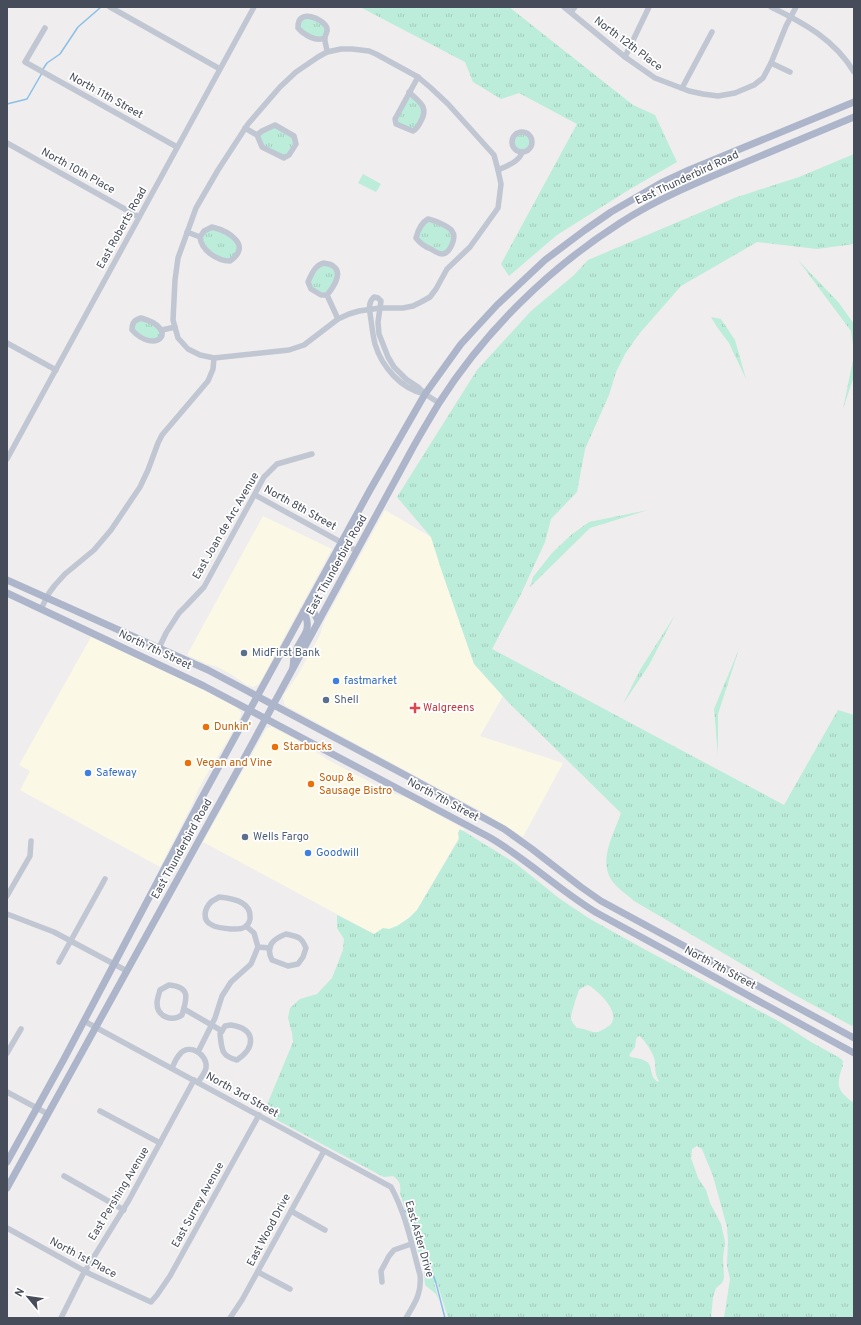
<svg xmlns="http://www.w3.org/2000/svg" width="861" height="1325" font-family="Overpass,sans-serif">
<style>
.commercial{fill:#fbf9e5}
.grass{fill:url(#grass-tufts);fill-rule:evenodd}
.pitch{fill:#bcecda}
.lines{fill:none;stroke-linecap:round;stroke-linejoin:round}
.stream{stroke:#8abfe8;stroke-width:1.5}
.minor{stroke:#c0c6d2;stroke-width:5.5}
.major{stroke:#adb5cb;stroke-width:7}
.service-dot{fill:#5c6f8a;stroke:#fff;stroke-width:1.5}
.shop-dot{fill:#3f7fe0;stroke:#fff;stroke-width:1.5}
.health-dot{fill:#e0444e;stroke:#fff;stroke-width:1.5}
.food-dot{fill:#e8710a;stroke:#fff;stroke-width:1.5}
.labels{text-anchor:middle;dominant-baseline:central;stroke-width:3.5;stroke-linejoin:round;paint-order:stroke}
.street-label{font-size:11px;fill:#464c59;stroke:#fff}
.service-label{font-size:11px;fill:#4e5e75;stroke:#fff;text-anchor:start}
.shop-label{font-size:11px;fill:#366cbe;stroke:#fff;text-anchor:start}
.health-label{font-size:11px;fill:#be3a42;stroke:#fff;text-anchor:start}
.food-label{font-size:11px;fill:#c56008;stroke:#fff;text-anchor:start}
</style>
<defs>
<pattern id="grass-tufts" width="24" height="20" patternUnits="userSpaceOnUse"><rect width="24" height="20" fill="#bcecda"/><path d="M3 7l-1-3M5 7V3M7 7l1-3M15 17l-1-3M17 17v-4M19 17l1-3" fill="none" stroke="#a3ccbd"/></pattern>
</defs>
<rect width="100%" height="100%" fill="#efeded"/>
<g class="commercial">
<path d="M385 510 431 537 474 663 503 696 480 736 563 763 523 837 477 809 286 706 284 704 283 696 297 676 320 635 324 622Z"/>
<path d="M263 516 332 549 259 684 253 687 247 685 232 675 218 667 207 664 187 655Z"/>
<path d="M91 637 192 684 236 707 241 712 240 718 228 740 211 767 198 790 191 807 160 867 20 790 30 771 19 765Z"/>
<path d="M272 727 303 743 328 760 389 792 408 798 464 829 417 910 409 918 397 926 389 929H383L374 934 203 842 265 731 267 728Z"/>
</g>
<g class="grass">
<path d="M360 7H509L633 105 655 115 677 162 630 189 557 235 509 276 501 264 577 124 519 93 501 99 473 82 465 62Z"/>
<path d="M307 15 327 28 322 39 300 31 299 20Z"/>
<path d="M409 92 424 111 416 130 396 124V115Z"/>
<path d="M275 125 295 140 284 158 262 147 257 135Z"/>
<circle cx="522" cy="142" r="10"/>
<path d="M854 154V244L817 249 757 242 681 286 639 334 625 354 616 372 609 395 585 449 577 492 551 519 545 542 521 594 492 649 784 805 838 710 854 715V1023L852 1026 793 994 634 901C628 895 618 889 613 882 597 861 614 834 621 813L509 703 474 664 441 569 431 537 397 497 477 370 531 311 573 276 588 260 737 197 799 177Z"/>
<path d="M428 219 448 228 454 237 445 253 419 242 417 233Z"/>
<path d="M208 228 234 236 239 248 230 261 212 255 201 240Z"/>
<path d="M798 260 839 303 854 324V351L851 331Z"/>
<path d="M324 263 338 272 329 292 316 293 309 280Z"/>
<path d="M711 317 721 319 735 340 746 379 729 343 717 327Z"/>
<path d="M141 318 162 330 157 341 135 333 134 322Z"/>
<path d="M854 355V376L843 409Z"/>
<path d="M648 510 590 528 530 587 533 577 552 553 571 535 589 522Z"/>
<path d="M675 615 649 665 623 704 640 670Z"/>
<path d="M739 649 718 714V755L714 709Z"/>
<path d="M460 829 515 863 560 899 590 919 644 949 780 1022 811 1042 840 1058 843 1061 842 1065H843C836 1085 836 1090 854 1103V1318H724L730 1279 727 1266 728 1241 727 1227 713 1176 702 1149 697 1146 692 1149 691 1158 698 1178 706 1190 710 1203 721 1224 725 1242 723 1258 724 1278 722 1283 716 1288 713 1297 711 1318H448L437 1282 434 1283 439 1300 436 1294 425 1285 424 1271 400 1193C401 1185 400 1181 393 1176L384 1177 380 1175 275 1119 274 1116 264 1112 293 1042 292 1033 288 1018 290 1008 300 999 317 994 332 978 343 950 344 939 337 928V915L374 934 383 928 389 929 397 926 409 918 417 910 459 839 458 833ZM588 985C600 992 626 1017 606 1028 604 1029 601 1031 598 1032 590 1033 585 1028 577 1028 574 1024 571 1022 571 1017 571 1014 578 992 579 990 581 988 585 986 588 985ZM640 1036C646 1043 654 1053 655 1062 656 1071 654 1072 659 1081L658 1082C649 1077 653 1066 647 1062 643 1059 636 1058 631 1057L629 1055 635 1047 636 1040 637 1037Z"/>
</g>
<path class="pitch" d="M363 174 381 184 376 192 358 183Z"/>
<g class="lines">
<g class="stream">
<path d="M43 69 47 63 60 54 78 27 101 7"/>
<path d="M7 104 27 99 42 73"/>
<path d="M403 1210 410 1214 414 1220 436 1283 445 1318"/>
</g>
<g class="minor">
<path d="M110 7 220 69"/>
<path d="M564 7 625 57 655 78 689 91 703 94 718 96 735 93 754 85 763 78 771 63 786 26 796 7"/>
<path d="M771 7C804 23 835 40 854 72"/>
<path d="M571 12 575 7"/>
<path d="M45 28 25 62 177 147"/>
<path d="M325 38C316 42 304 35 298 28 297 7 324 19 327 28 328 31 326 33 325 37 324 41 327 47 327 52"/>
<path d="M341 49H352L369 51 376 54 418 77 431 88 448 104 494 155 498 170 501 184 498 208 470 247 447 269 436 289 430 297 421 302 413 306 403 308H380L359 311 349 314 338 319 304 345 289 350 214 358 200 355 188 349 178 338 173 320 175 280 178 258 196 208 218 170 248 124 280 87 296 72 318 57 327 52Z"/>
<path d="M625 57 649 7"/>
<path d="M771 63 790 72"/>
<path d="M682 88 712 32"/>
<path d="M409 92C419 102 429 106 421 121 419 125 417 129 413 131L396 124 395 119 418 77"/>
<path d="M245 128 257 135 262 147 284 158 289 155 296 144 294 136 275 125 262 131 257 135"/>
<circle cx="522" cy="142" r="10"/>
<path d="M7 143 139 217"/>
<path d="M498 170C507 166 520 161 522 152"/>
<path d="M428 219C433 220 449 226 452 231 457 237 450 254 442 254 439 254 434 251 431 249 425 247 420 243 416 238 418 230 421 223 428 219Z"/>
<path d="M212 227C228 231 253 245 230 261 217 261 201 250 200 237L204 231Z"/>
<path d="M187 232 200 237"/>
<path d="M324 263C327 264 331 264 333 266 344 273 332 289 327 295H321L311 289 308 282C311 275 315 265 324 263Z"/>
<path d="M327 295 338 319"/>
<path d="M141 318C181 329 156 356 132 330 132 323 134 320 141 318Z"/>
<path d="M162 330 175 327"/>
<path d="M7 343 56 370"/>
<path d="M425 394C401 389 382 367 375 344 373 336 372 328 371 320 370 312 367 303 374 297L378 298 381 301 378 322 379 334 388 357 394 367 406 379 418 387 425 394 439 403"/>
<path d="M7 459 254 7"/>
<path d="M255 495 357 551"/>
<path d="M41 609 49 593 55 585 65 574 94 550 111 530 140 487 148 470 158 443 162 435 208 381 213 369 214 358"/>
<path d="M159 648 166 633 179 613 186 606 204 587 264 477 277 464 312 454"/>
<path d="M7 896 30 856 31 841"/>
<path d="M219 897C231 898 250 901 250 916 251 920 248 925 245 927 240 930 235 929 230 929 224 928 217 928 212 925 202 921 204 909 211 902 213 900 217 899 219 897Z"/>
<path d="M7 914 54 932 127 971"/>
<path d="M246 926 254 933 258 947 270 948"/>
<path d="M286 934C298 937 301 936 306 948L303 957 298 964 288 966 272 960C265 946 273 939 286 934Z"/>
<path d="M59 962 105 879"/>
<path d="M169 985C191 987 187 998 182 1015 172 1022 157 1017 157 1003 157 999 159 994 160 990Z"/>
<path d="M184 1009 222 1031"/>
<path d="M84 1021 391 1187C406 1214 412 1246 420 1275 422 1293 415 1303 406 1318"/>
<path d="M231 1025C256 1029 256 1047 237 1060 221 1056 222 1050 220 1034L225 1026Z"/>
<path d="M198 1052 215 1018 222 996 231 982 251 964 258 947"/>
<path d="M7 1053 21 1029"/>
<path d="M172 1068C174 1064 176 1058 180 1054 189 1043 208 1054 206 1068 205 1073 201 1078 198 1082"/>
<path d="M7 1092 48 1114"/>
<path d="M100 1111 160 1143"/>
<path d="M64 1176 124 1210"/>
<path d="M291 1211 325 1230"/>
<path d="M7 1228 90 1274 151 1302 157 1295 170 1276 259 1115"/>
<path d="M258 1272 290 1289"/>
<path d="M382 1282 381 1271 389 1256 394 1250 411 1244"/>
<path d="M61 1318 82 1276 129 1200 194 1080"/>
<path d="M230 1318 242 1300 324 1151"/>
</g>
<g class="major">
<path d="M7 580 208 670 407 776 504 829 532 849 581 887 601 901 854 1038"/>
<path d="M7 593 204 686 489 837C527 859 559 890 597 913L854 1053"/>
<path d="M309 602 318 621"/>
<path d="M293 667C294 662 293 657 295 653 302 634 313 633 304 611"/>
<path d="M7 1162 64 1059 200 801 370 490 425 394 461 344 497 305 545 260 585 230 611 212 661 183 689 170 854 102"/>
<path d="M7 1188 234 777 410 453C419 436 429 420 439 403 485 331 548 269 620 223 657 199 698 182 739 165 777 149 816 133 854 117"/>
</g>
</g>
<g class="service-dot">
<circle cx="244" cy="653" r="4"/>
<circle cx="326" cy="700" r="4"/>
<circle cx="245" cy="837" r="4"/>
</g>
<g class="shop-dot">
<circle cx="336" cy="681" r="4"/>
<circle cx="88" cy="773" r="4"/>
<circle cx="308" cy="853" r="4"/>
</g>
<path class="health-dot" d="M413 702h4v4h4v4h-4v4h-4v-4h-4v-4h4z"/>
<g class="food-dot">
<circle cx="206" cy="727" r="4"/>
<circle cx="275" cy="747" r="4"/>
<circle cx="188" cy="763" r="4"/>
<circle cx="311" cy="784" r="4"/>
</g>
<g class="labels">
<g class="street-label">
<text transform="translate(628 44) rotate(37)">North 12th Place</text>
<text transform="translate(106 96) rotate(29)">North 11th Street</text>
<text transform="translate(78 171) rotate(29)">North 10th Place</text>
<text transform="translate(687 178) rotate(-25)">East Thunderbird Road</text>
<text transform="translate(122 228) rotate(-61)">East Roberts Road</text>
<text transform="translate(300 508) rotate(29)">North 8th Street</text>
<text transform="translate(226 526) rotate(-60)">East Joan de Arc Avenue</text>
<text transform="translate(337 565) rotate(-61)">East Thunderbird Road</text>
<text transform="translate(155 650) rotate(25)">North 7th Street</text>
<text transform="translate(443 800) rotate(28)">North 7th Street</text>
<text transform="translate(182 849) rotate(-61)">East Thunderbird Road</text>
<text transform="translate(720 968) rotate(28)">North 7th Street</text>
<text transform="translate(242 1095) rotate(29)">North 3rd Street</text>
<text transform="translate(119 1194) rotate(-59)">East Pershing Avenue</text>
<text transform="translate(198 1205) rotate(-61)">East Surrey Avenue</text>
<text transform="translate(269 1230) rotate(-62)">East Wood Drive</text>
<text transform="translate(419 1239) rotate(74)">East Aster Drive</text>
<text transform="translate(83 1258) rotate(28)">North 1st Place</text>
</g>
<g class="service-label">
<text x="252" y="653">MidFirst Bank</text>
<text x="334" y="700">Shell</text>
<text x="253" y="837">Wells Fargo</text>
</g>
<g class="shop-label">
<text x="344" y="681">fastmarket</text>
<text x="96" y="773">Safeway</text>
<text x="316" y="853">Goodwill</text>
</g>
<g class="health-label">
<text x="423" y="708">Walgreens</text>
</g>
<g class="food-label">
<text x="214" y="727">Dunkin'</text>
<text x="283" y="747">Starbucks</text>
<text x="196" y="763">Vegan and Vine</text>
<text x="319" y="778">Soup &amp;<tspan x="319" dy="13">Sausage Bistro</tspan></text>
</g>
</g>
<rect width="861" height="1325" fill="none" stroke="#464c59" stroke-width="16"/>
<g transform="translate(28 1297) rotate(299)" stroke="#ffffff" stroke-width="3" paint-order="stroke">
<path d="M0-3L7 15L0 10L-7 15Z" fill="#464c59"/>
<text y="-6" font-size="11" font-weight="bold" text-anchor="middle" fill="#464c59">N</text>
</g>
</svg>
